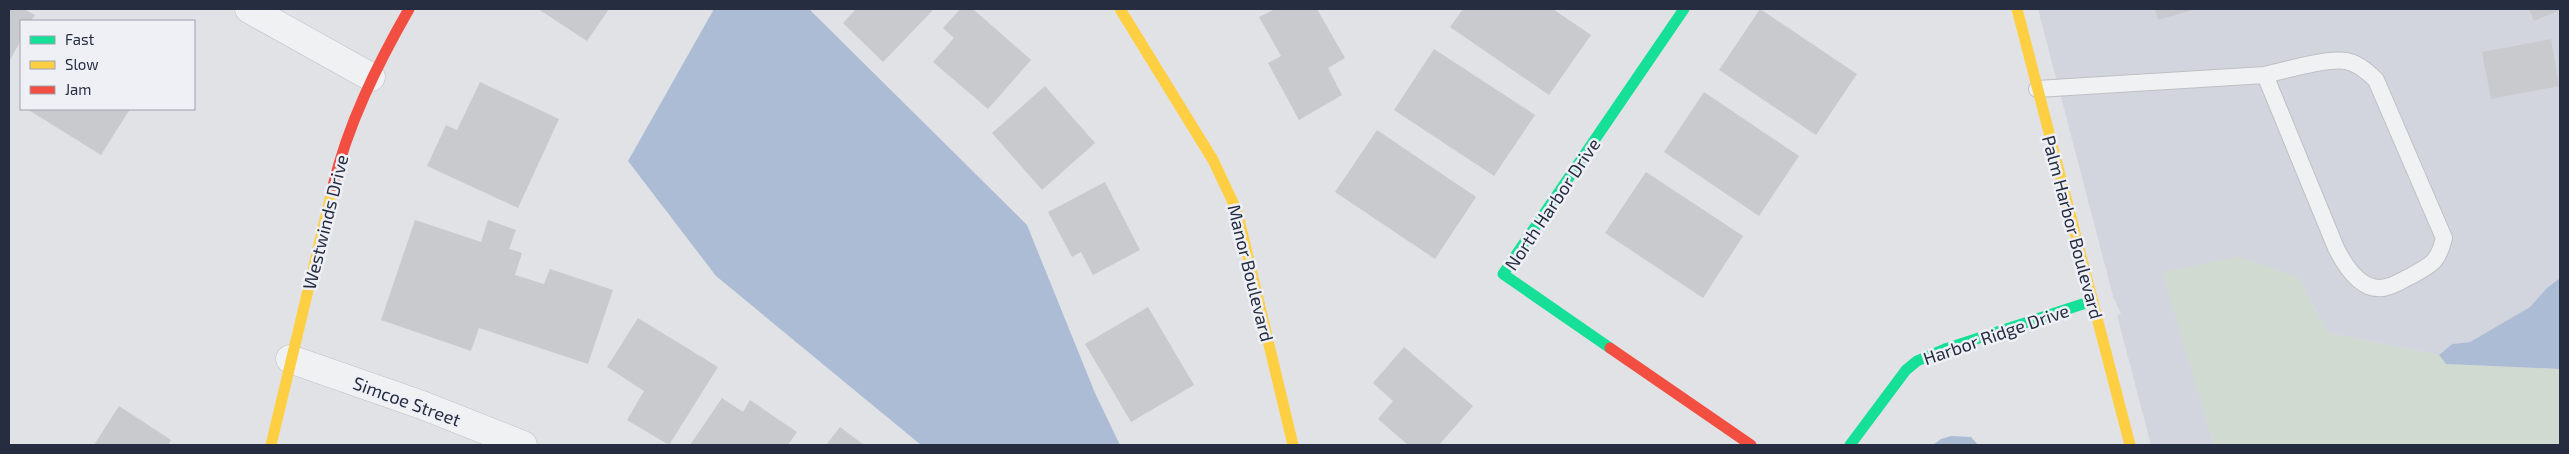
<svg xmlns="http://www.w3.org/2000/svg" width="2569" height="454" font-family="'Exo 2',sans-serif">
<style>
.built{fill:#d2d5dd}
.green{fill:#d0dad1}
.water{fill:#acbcd4}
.building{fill:#c9cace}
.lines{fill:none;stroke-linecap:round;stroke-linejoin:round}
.lane-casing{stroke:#bfc0c4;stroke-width:18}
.street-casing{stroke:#bfc0c4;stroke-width:29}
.lane{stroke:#f0f1f3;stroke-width:16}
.street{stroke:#f0f1f3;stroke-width:28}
.fast{stroke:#16e098;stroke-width:11}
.slow{stroke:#ffcf43;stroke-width:11}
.jam{stroke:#f24e42;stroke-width:11}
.labels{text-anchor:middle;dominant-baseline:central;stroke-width:5;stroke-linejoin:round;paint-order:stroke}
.street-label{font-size:18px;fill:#262d41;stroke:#eef0f6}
</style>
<rect width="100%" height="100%" fill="#e1e2e6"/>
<path class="built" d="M2038 9H2560V278L2547 288 2530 307 2470 342 2452 344 2439 355 2328 333 2298 277 2163 272 2214 445H2151L2117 315 2121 314 2113 296Z"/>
<path class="green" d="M2239 257 2298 277 2328 333 2439 355 2446 364 2560 369V445H2214L2162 272Z"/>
<g class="water">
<path d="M714 9H809L1027 225 1095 393 1120 445H921L716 276 628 161Z"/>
<path d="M2560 278V369L2446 364 2439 355 2452 344 2470 342 2530 307 2547 288Z"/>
<path d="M1951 436 1971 437 1978 445H1933L1941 439Z"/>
</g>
<g class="building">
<path d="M9 9H24L35 15 31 21H21V40L9 62Z"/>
<path d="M538 9H609L587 41Z"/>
<path d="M856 9H934L883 62 843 23Z"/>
<path d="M960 9H973L1031 60 988 109 933 62 954 38 943 28Z"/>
<path d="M1275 9H1317L1345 58 1328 68 1342 95 1299 120 1268 63 1281 56 1259 17Z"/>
<path d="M1463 9H1553L1591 35 1549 95 1450 27Z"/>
<path d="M1760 9 1857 74 1816 135 1719 70Z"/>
<path d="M2155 9H2196L2158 20Z"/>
<path d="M2529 9H2560V10L2534 21Z"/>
<path d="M2551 39 2559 86 2491 99 2482 52Z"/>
<path d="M1434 49 1535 115 1494 176 1394 110Z"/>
<path d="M480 82 559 119 518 208 427 166 446 125 457 130Z"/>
<path d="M1045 86 1095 143 1042 190 992 133Z"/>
<path d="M1704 92 1799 156 1759 216 1664 152Z"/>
<path d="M27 109H130L101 155Z"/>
<path d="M1377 130 1476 197 1435 259 1335 192Z"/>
<path d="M1646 172 1743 236 1703 298 1605 233Z"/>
<path d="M1105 182 1140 250 1093 275 1081 252 1072 257 1048 212Z"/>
<path d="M415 220 481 242 488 220 516 230 509 249 522 253 515 275 544 284 550 269 613 290 588 364 479 328 471 351 381 320Z"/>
<path d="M1148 307 1194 385 1131 422 1085 344Z"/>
<path d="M638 318 718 367 669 445 627 420 644 391 607 367Z"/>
<path d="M1404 347 1473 406 1439 445H1408L1378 419 1393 401 1373 383Z"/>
<path d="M722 398 743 412 750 400 797 432 788 445H690Z"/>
<path d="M119 406 171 440 168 445H94Z"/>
<path d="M840 427 864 445H826Z"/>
</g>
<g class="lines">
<defs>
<path id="lane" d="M2037 89 2265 75 2336 248C2346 268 2364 296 2390 286 2397 284 2404 279 2411 276 2433 264 2438 262 2444 238L2376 80C2368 72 2358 63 2346 61 2327 58 2285 70 2265 75"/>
<g id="street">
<path d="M249 9 371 77"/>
<path d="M290 359 422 405 523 445"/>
</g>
</defs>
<use href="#lane" class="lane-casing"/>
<use href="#street" class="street-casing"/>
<use href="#lane" class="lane"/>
<use href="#street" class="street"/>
<g class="fast">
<path d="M1610 348 1503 274 1684 9"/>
<path d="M1850 445 1906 370 1917 361 1945 349 2092 301"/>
</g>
<g class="slow">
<path d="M1120 9 1213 160 1237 211 1293 445"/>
<path d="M2017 9 2130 445"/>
<path d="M271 445 333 186"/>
</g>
<g class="jam">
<path d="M333 186C348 124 377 65 409 9"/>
<path d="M1610 348 1751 445"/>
</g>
</g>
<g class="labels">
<g class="street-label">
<text transform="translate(1552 204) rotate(-56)">North Harbor Drive</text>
<text transform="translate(325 222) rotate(-76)">Westwinds Drive</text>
<text transform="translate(2073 227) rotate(75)">Palm Harbor Boulevard</text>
<text transform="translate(1251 273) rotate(76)">Manor Boulevard</text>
<text transform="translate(1996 334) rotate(-19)">Harbor Ridge Drive</text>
<text transform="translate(407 401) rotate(20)">Simcoe Street</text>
</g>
</g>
<rect width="2569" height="454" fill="none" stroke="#262d41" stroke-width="20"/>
<rect x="20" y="20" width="175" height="90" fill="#eef0f6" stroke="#9ea2ae"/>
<rect x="30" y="36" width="25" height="8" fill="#16e098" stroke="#9ea2ae"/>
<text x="65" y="45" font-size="15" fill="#262d41">Fast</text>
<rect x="30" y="61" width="25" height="8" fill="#ffcf43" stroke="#9ea2ae"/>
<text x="65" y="70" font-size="15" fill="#262d41">Slow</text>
<rect x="30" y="86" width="25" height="8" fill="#f24e42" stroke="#9ea2ae"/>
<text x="65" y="95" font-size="15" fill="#262d41">Jam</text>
</svg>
